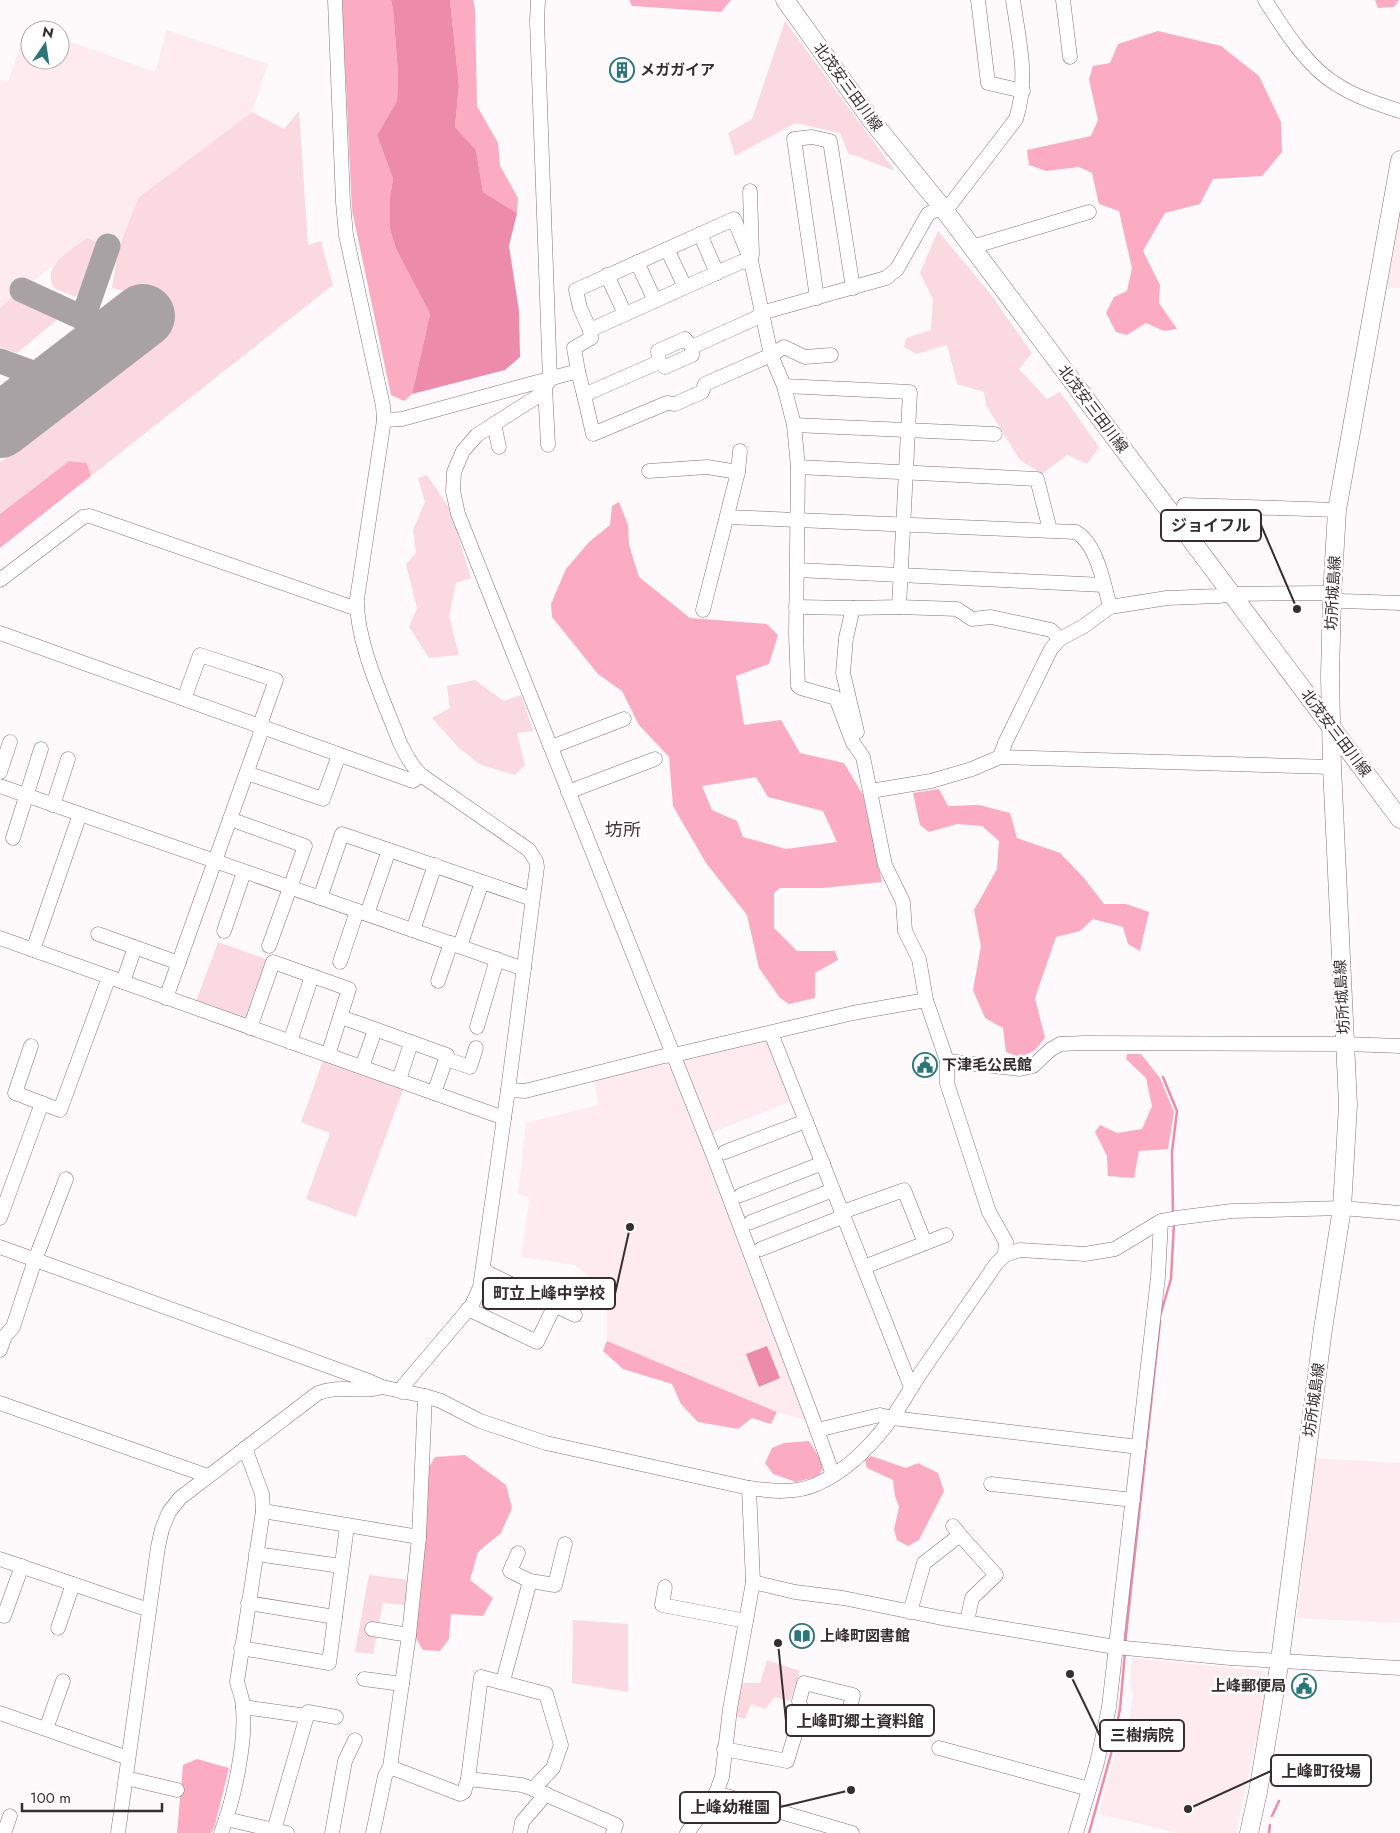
<svg xmlns="http://www.w3.org/2000/svg" width="1400" height="1833" font-family="Jost,'Noto Sans JP',sans-serif">
<style>
.built{fill:#feebf0}
.green{fill:#fad9e1}
.forest{fill:#fbacc3;fill-rule:evenodd}
.water{fill:#ec8caa}
.lines{fill:none;stroke-linecap:round;stroke-linejoin:round}
.stream{stroke:#ec8caa;stroke-width:2.5}
.taxiway{stroke:#a9a2a4;stroke-width:25}
.runway{stroke:#a9a2a4;stroke-width:64}
.minor-casing{stroke:#877278;stroke-width:15}
.major-casing{stroke:#877278;stroke-width:19}
.minor{stroke:#fff;stroke-width:14}
.major{stroke:#fff;stroke-width:18}
.labels{text-anchor:middle;dominant-baseline:central;stroke-width:5;stroke-linejoin:round;paint-order:stroke}
.poi-label{font-size:15px;font-weight:bold;fill:#362d2f;stroke:#fff;text-anchor:start}
.street-label{font-size:15px;fill:#362d2f;stroke:#fff}
.quarter-label{font-size:18px;fill:#473439;stroke:#fff}
.leader{fill:none;stroke:#362d2f;stroke-width:2}
.callout-dot{fill:#362d2f;stroke:#fff;stroke-width:2}
.callout{fill:#fff;stroke:#362d2f;stroke-width:2}
.callout-label{font-size:16px;text-anchor:middle;font-weight:bold;fill:#362d2f}
</style>
<rect width="100%" height="100%" fill="#fef9fa"/>
<g class="built">
<path d="M27 26 39 30H30V60H60V38L155 72 167 30 268 64 252 112 138 198 118 250 87 238 0 308V80L8 82Z"/>
<path d="M1400 209V288H1383Z"/>
<path d="M768 1039 791 1101 701 1137 805 1420 777 1412 607 1341V1292L575 1265 521 1257 530 1197 518 1194 526 1123 599 1105 594 1081 669 1061Z"/>
<path d="M1314 1458 1400 1463V1623L1297 1618Z"/>
<path d="M1132 1658 1264 1671 1267 1675 1263 1708 1236 1833H1178L1099 1814 1116 1749 1128 1727 1133 1698 1130 1680Z"/>
</g>
<g class="green">
<path d="M785 21 895 171 848 153 840 133 795 123 735 156 728 133 752 119Z"/>
<path d="M299 111 308 245 321 241 333 285 91 476 87 463 69 461 0 514V462L63 414 58 402 152 326 149 313 134 293 112 288 118 250 138 198 252 112 284 129Z"/>
<path d="M938 231 989 292 1032 353 1019 369 1047 399 1060 392 1099 447 1087 464 1067 455 1042 474 1019 459 986 405 984 392 957 384 947 345 916 354 904 347 906 338 931 330 933 299 920 273Z"/>
<path d="M87 238 97 242C93 257 89 289 75 297L54 288C41 265 71 251 87 238Z"/>
<path d="M12 298C23 299 55 308 59 318L17 353 0 347V308Z"/>
<path d="M427 475 450 509 471 578 456 583 449 616 459 655 429 658 409 627 417 608 406 564 416 553 413 530 425 502 418 478Z"/>
<path d="M475 680 504 701 521 695 533 731 517 733 525 765 515 775 481 765 459 748 432 718 450 708 447 686Z"/>
<path d="M218 942 271 961 248 1023 195 1004Z"/>
<path d="M324 1058 404 1087 356 1217 306 1199 330 1133 301 1122Z"/>
<path d="M369 1575 411 1580 406 1605 383 1603 373 1654 355 1652Z"/>
<path d="M573 1620 628 1624V1692L572 1683Z"/>
<path d="M767 1660 800 1671 790 1701 775 1697 765 1709 751 1704 745 1719 735 1716 741 1683H760Z"/>
</g>
<g class="forest">
<path d="M342 0H391L393 9 398 73 397 101 377 135 393 179 390 197V229L396 249 430 314 412 394 404 401 391 395 352 210Z"/>
<path d="M450 0H473L475 8 477 106 498 143 500 166 518 198 517 213 483 192 476 150 455 127 459 86Z"/>
<path d="M629 0H731L721 12 632 6Z"/>
<path d="M1375 0H1399L1394 7 1378 8Z"/>
<path d="M1158 31 1221 46 1259 76 1281 122 1282 152 1262 176 1213 179 1200 204 1165 213 1143 251 1160 285 1159 303 1177 329 1164 331 1146 323 1127 335 1116 332 1106 313 1114 297 1127 291 1132 268 1119 211 1099 204 1092 173 1079 167 1046 171 1029 165 1027 150 1091 136 1098 120 1089 79 1093 66 1110 63 1118 44Z"/>
<path d="M69 461 87 463 91 476 0 548V514Z"/>
<path d="M619 502 628 525 629 545 639 577 690 618 767 624 778 635 769 664 736 676 744 725 781 720 800 753 844 763 863 795 882 882 823 888H780L774 893V928L797 951H835L838 960 815 973V998L789 1004 780 998 759 968 747 915 706 863 673 806 669 757 639 725 622 691 598 674 552 617 551 604 566 569 589 542 610 525 612 506ZM756 777 768 797 823 811 837 842 786 849 743 837 737 821 712 810 702 786Z"/>
<path d="M939 789 948 806 979 805 1010 813 1017 838 1060 853 1084 878 1104 904H1126L1149 912 1140 951 1128 944 1123 927 1093 919 1080 931 1056 937 1035 998 1045 1038 1035 1050 1021 1058 1006 1052 1003 1028 985 1018 973 990 981 946 974 910 997 869 999 841 982 826 957 824 929 832 920 825 913 793Z"/>
<path d="M1127 1054H1141L1160 1078 1174 1112 1168 1149 1139 1151 1134 1178 1108 1176 1107 1156 1095 1132 1100 1125 1117 1133 1142 1129 1152 1106 1146 1078 1126 1059Z"/>
<path d="M607 1341 777 1412 771 1424 752 1418 738 1429 698 1422 681 1404 672 1384 623 1369 603 1351Z"/>
<path d="M809 1441 824 1465 819 1476 796 1482 773 1474 765 1463 772 1448 784 1443Z"/>
<path d="M465 1455 506 1485 512 1508 501 1533 478 1552 470 1580 493 1598 483 1616 451 1614 449 1639 440 1651 423 1650 414 1635 429 1467 435 1457Z"/>
<path d="M871 1456 906 1468 918 1463 938 1473 944 1491 919 1540 908 1546 897 1540 894 1530 899 1507 895 1496 893 1480 867 1468 865 1460Z"/>
<path d="M197 1759 229 1768 215 1825 211 1833H177L183 1765Z"/>
</g>
<g class="water">
<path d="M391 0H450L459 86 455 127 476 150 483 192 517 213 509 246 519 311 520 357 505 370 412 394 430 314 396 249 390 229V197L393 179 377 135 397 101 398 73 393 9Z"/>
<path d="M767 1346 780 1378 759 1387 746 1354Z"/>
</g>
<g class="lines">
<g class="stream">
<path d="M1163 1077 1177 1111 1172 1152 1173 1215"/>
<path d="M1160 1316 1171 1279 1174 1223"/>
<path d="M1125 1644 1160 1321"/>
<path d="M1272 1816 1279 1801"/>
<path d="M1089 1833 1111 1754 1120 1709 1125 1652"/>
<path d="M1269 1833 1270 1825"/>
</g>
<g class="taxiway">
<path d="M22 290 83 318"/>
<path d="M105 345 83 318 108 246"/>
<path d="M0 361 57 382"/>
</g>
<path class="runway" d="M0 426 143 316"/>
<defs>
<g id="minor">
<path d="M335 0 343 202 346 235 383 406 384 420 357 599C356 643 384 701 400 743 406 755 411 765 421 775L529 850 536 861 537 867 508 1090 480 1287 472 1305 404 1385 402 1392"/>
<path d="M538 0 537 21 550 380 538 396 477 435 463 451 454 472 453 491 458 514 714 1157 817 1430 833 1475"/>
<path d="M978 0 988 83 1023 91"/>
<path d="M1063 0 1070 57"/>
<path d="M1265 0C1283 28 1307 67 1336 84 1356 97 1378 104 1400 111"/>
<path d="M750 191 752 255"/>
<path d="M700 234 717 273"/>
<path d="M972 247 1089 212"/>
<path d="M667 249 685 287"/>
<path d="M637 262 655 301"/>
<path d="M607 275 625 314"/>
<path d="M817 298 794 139 812 137 830 141 853 288"/>
<path d="M590 330 580 308 576 290 734 219 751 261 771 355 784 386 794 425 798 467 796 635 798 686 801 688 836 698 853 743 863 757 885 865 903 902 905 931 919 959 926 1000 947 1061V1083L989 1212 1006 1242 1005 1255"/>
<path d="M659 362 658 351 685 339 692 347"/>
<path d="M578 371 574 348 591 338 590 330 741 262 751 261"/>
<path d="M784 386 910 392 899 607 853 608 846 638 843 673 857 732"/>
<path d="M545 387 548 445"/>
<path d="M584 395 593 434 667 403 675 404 702 392 705 384 771 355 784 347 805 357 831 355"/>
<path d="M384 420 402 419 578 371 584 395 659 362 665 367 692 355V347L756 318 761 313 886 278 897 269 928 214 942 207 950 205 1016 119C1029 78 1019 42 1013 0"/>
<path d="M494 424 499 447"/>
<path d="M794 425 995 434"/>
<path d="M798 467 1037 479 1050 530"/>
<path d="M649 471 707 467 738 472"/>
<path d="M1184 505 1337 510"/>
<path d="M727 517 1076 532C1097 544 1104 584 1110 607"/>
<path d="M797 570 1104 585"/>
<path d="M0 580 83 517 90 516 357 609"/>
<path d="M796 607 853 608"/>
<path d="M899 607 957 609 972 619 991 617 1051 630 1060 639"/>
<path d="M703 610 738 472 740 451"/>
<path d="M0 633 413 781 421 775"/>
<path d="M551 747 624 719"/>
<path d="M1000 757 1005 743 1051 649 1060 639 1084 626 1110 607 1167 598 1219 596 1231 594 1322 593 1342 601 1400 603"/>
<path d="M0 772 10 742"/>
<path d="M247 773 323 799 339 755"/>
<path d="M0 786 524 969"/>
<path d="M871 791 931 781 972 769 1000 757 1332 767"/>
<path d="M568 792 655 759"/>
<path d="M53 805 68 759"/>
<path d="M230 819 305 846 269 946"/>
<path d="M13 838 41 749"/>
<path d="M320 898 342 834 532 899"/>
<path d="M367 914 389 850"/>
<path d="M413 930 435 865"/>
<path d="M224 931 244 872"/>
<path d="M98 934 179 963"/>
<path d="M0 938 504 1118"/>
<path d="M460 946 482 882"/>
<path d="M33 950 80 814"/>
<path d="M340 962 357 911"/>
<path d="M438 981 451 943"/>
<path d="M123 982 135 947"/>
<path d="M166 998 260 735 262 719 276 680 200 655 184 699"/>
<path d="M341 1017 447 1055 446 1059"/>
<path d="M477 1027 497 959"/>
<path d="M250 1028 273 962 349 989 328 1055"/>
<path d="M771 1033 911 1387"/>
<path d="M290 1042 312 976"/>
<path d="M31 1046 15 1093 60 1110 109 977"/>
<path d="M947 1061 1020 1069 1033 1066 1050 1050 1060 1044 1084 1043 1345 1044 1400 1046"/>
<path d="M362 1067 375 1030"/>
<path d="M399 1080 411 1043"/>
<path d="M508 1090 525 1091 664 1056 674 1055 853 1013 926 1000"/>
<path d="M434 1093 446 1059 470 1067 476 1048"/>
<path d="M725 1152 806 1121"/>
<path d="M741 1195 823 1163"/>
<path d="M0 1218 42 1103"/>
<path d="M751 1222 833 1190"/>
<path d="M0 1247 369 1381 382 1387 425 1396 441 1401 480 1421 546 1443 749 1488C771 1491 796 1494 817 1484 846 1471 872 1445 891 1419 902 1405 910 1389 920 1374 945 1337 971 1301 996 1264L1005 1255 1020 1250 1085 1254 1115 1249 1161 1221 1176 1218 1232 1211 1342 1208 1400 1213"/>
<path d="M761 1249 837 1219 848 1210 904 1190 925 1243"/>
<path d="M864 1267 946 1235"/>
<path d="M483 1268 488 1273 575 1315"/>
<path d="M468 1309 537 1342 555 1305"/>
<path d="M0 1350 5 1336 13 1327 35 1260 66 1179"/>
<path d="M0 1403 208 1476"/>
<path d="M817 1430 880 1415 892 1418 1139 1447"/>
<path d="M991 1484 1133 1500"/>
<path d="M263 1511 419 1537"/>
<path d="M953 1526 960 1535 996 1575 972 1598 967 1621"/>
<path d="M518 1553 510 1571 530 1581 555 1585 565 1544"/>
<path d="M256 1554 341 1566"/>
<path d="M0 1559 149 1610"/>
<path d="M753 1582 795 1592 843 1598 942 1618 1115 1647 1230 1658 1400 1668"/>
<path d="M665 1587 662 1605 746 1621"/>
<path d="M248 1603 335 1617"/>
<path d="M910 1612 924 1563 960 1535"/>
<path d="M4 1616 22 1566"/>
<path d="M58 1628 73 1584"/>
<path d="M372 1629 409 1635"/>
<path d="M241 1648 329 1663 347 1526"/>
<path d="M364 1679 402 1684"/>
<path d="M503 1681 530 1581"/>
<path d="M243 1707 307 1716"/>
<path d="M0 1713 128 1758"/>
<path d="M46 1729 63 1681"/>
<path d="M939 1748 1089 1789"/>
<path d="M724 1749 787 1761 802 1712 799 1701 804 1683 853 1695 846 1725 802 1712"/>
<path d="M390 1767 460 1794 464 1792 468 1779 522 1785 533 1789 616 1825 613 1833"/>
<path d="M126 1778 177 1790"/>
<path d="M468 1779 481 1677 546 1694 561 1745 553 1768 533 1789"/>
<path d="M716 1793 852 1833"/>
<path d="M226 1819 287 1833"/>
<path d="M274 1830 308 1712 336 1717"/>
<path d="M4 1833 10 1816"/>
<path d="M118 1833 158 1547 162 1529 169 1512 180 1498 318 1393C341 1384 360 1394 382 1387"/>
<path d="M221 1833C234 1800 246 1743 243 1708 243 1699 239 1690 237 1682L263 1511 262 1494 245 1448"/>
<path d="M332 1833 345 1761 355 1740"/>
<path d="M373 1833 385 1776 390 1767 409 1635 419 1537 425 1396"/>
<path d="M520 1833 522 1822 546 1794"/>
<path d="M687 1833 716 1793 722 1777 730 1709 753 1582 749 1488"/>
<path d="M1076 1833 1097 1763 1109 1707 1158 1277 1161 1221"/>
</g>
<g id="major">
<path d="M785 0 872 121 942 207 1400 819"/>
<path d="M1249 1833 1258 1792 1280 1660 1323 1329 1342 1208 1348 1105 1332 767 1330 676 1332 596 1337 510 1400 160"/>
</g>
</defs>
<use href="#minor" class="minor-casing"/>
<use href="#major" class="major-casing"/>
<use href="#minor" class="minor"/>
<use href="#major" class="major"/>
</g>
<defs>
<symbol id="building-ring" viewBox="-11 -11 22 22"><circle r="9.5" fill="#fff" stroke="#2c767a" stroke-width="1.5"/><path d="M-4-6H4V6H1V3H-1V6H-4ZM-2.5-4.3h1.7v1.8h-1.7ZM.8-4.3h1.7v1.8H.8ZM-2.5-1h1.7V.8h-1.7ZM.8-1h1.7V.8H.8Z" fill="#2c767a"/></symbol>
<symbol id="civic-ring" viewBox="-11 -11 22 22"><circle r="9.5" fill="#fff" stroke="#2c767a" stroke-width="1.5"/><path d="M-.6-6.5H3V-4.5H.6V-3L4-1V1h2V6H-6V1h2V-1L-.6-3ZM-1.2 2.5V6h2.4V2.5Z" fill="#2c767a"/></symbol>
<symbol id="library-ring" viewBox="-11 -11 22 22"><circle r="9.5" fill="#fff" stroke="#2c767a" stroke-width="1.5"/><path d="M-6-4Q-3-5.5-.7-3.5V5Q-3 3-6 4ZM6-4Q3-5.5 .7-3.5V5Q3 3 6 4Z" fill="#2c767a"/></symbol>
</defs>
<g fill-rule="evenodd">
<use href="#building-ring" x="608" y="56" width="28" height="28"/>
<use href="#civic-ring" x="911" y="1051" width="28" height="28"/>
<use href="#library-ring" x="788" y="1622" width="28" height="28"/>
<use href="#civic-ring" x="1290" y="1672" width="28" height="28"/>
</g>
<g class="labels">
<g class="poi-label">
<text x="640" y="70">メガガイア</text>
<text x="942" y="1065">下津毛公民館</text>
<text x="820" y="1636">上峰町図書館</text>
<text x="1286" y="1686" text-anchor="end">上峰郵便局</text>
</g>
<g class="street-label">
<text transform="translate(848 87) rotate(54)">北茂安三田川線</text>
<text transform="translate(1093 409) rotate(53)">北茂安三田川線</text>
<text transform="translate(1333 593) rotate(-87)">坊所城島線</text>
<text transform="translate(1336 733) rotate(53)">北茂安三田川線</text>
<text transform="translate(1342 997) rotate(-93)">坊所城島線</text>
<text transform="translate(1314 1400) rotate(-82)">坊所城島線</text>
</g>
<g class="quarter-label">
<text x="623" y="830">坊所</text>
</g>
</g>
<path class="leader" d="M1297 609L1261 525M630 1227L615 1294M778 1643L786 1721M1070 1674L1100 1736M1188 1809L1271 1771M851 1790L780 1807"/>
<g class="callout-dot">
<circle cx="1297" cy="609" r="5"/>
<circle cx="630" cy="1227" r="5"/>
<circle cx="778" cy="1643" r="5"/>
<circle cx="1070" cy="1674" r="5"/>
<circle cx="1188" cy="1809" r="5"/>
<circle cx="851" cy="1790" r="5"/>
</g>
<g class="callout">
<rect x="1161" y="510" width="100" height="31" rx="5"/>
<rect x="483" y="1278" width="132" height="31" rx="5"/>
<rect x="786" y="1705" width="148" height="31" rx="5"/>
<rect x="1100" y="1720" width="84" height="31" rx="5"/>
<rect x="1271" y="1755" width="100" height="31" rx="5"/>
<rect x="680" y="1792" width="100" height="31" rx="5"/>
</g>
<g class="callout-label">
<text x="1211" y="531">ジョイフル</text>
<text x="549" y="1299">町立上峰中学校</text>
<text x="860" y="1727">上峰町郷土資料館</text>
<text x="1142" y="1741">三樹病院</text>
<text x="1321" y="1777">上峰町役場</text>
<text x="730" y="1813">上峰幼稚園</text>
</g>
<g transform="translate(45 45) rotate(13)"><circle r="24" fill="#ffffff" stroke="#afabac"/>
<path d="M0-4L9 19L0 12L-9 19Z" fill="#2c767a"/>
<text y="-8" font-size="14" font-weight="bold" text-anchor="middle" fill="#362d2f">N</text>
</g>
<path d="M22 1803v8h140v-8" fill="none" stroke="#362d2f" stroke-width="2.5"/>
<text x="30" y="1803" font-size="15" fill="#362d2f" stroke="#ffffff" stroke-width="4" paint-order="stroke">100 m</text>
</svg>
